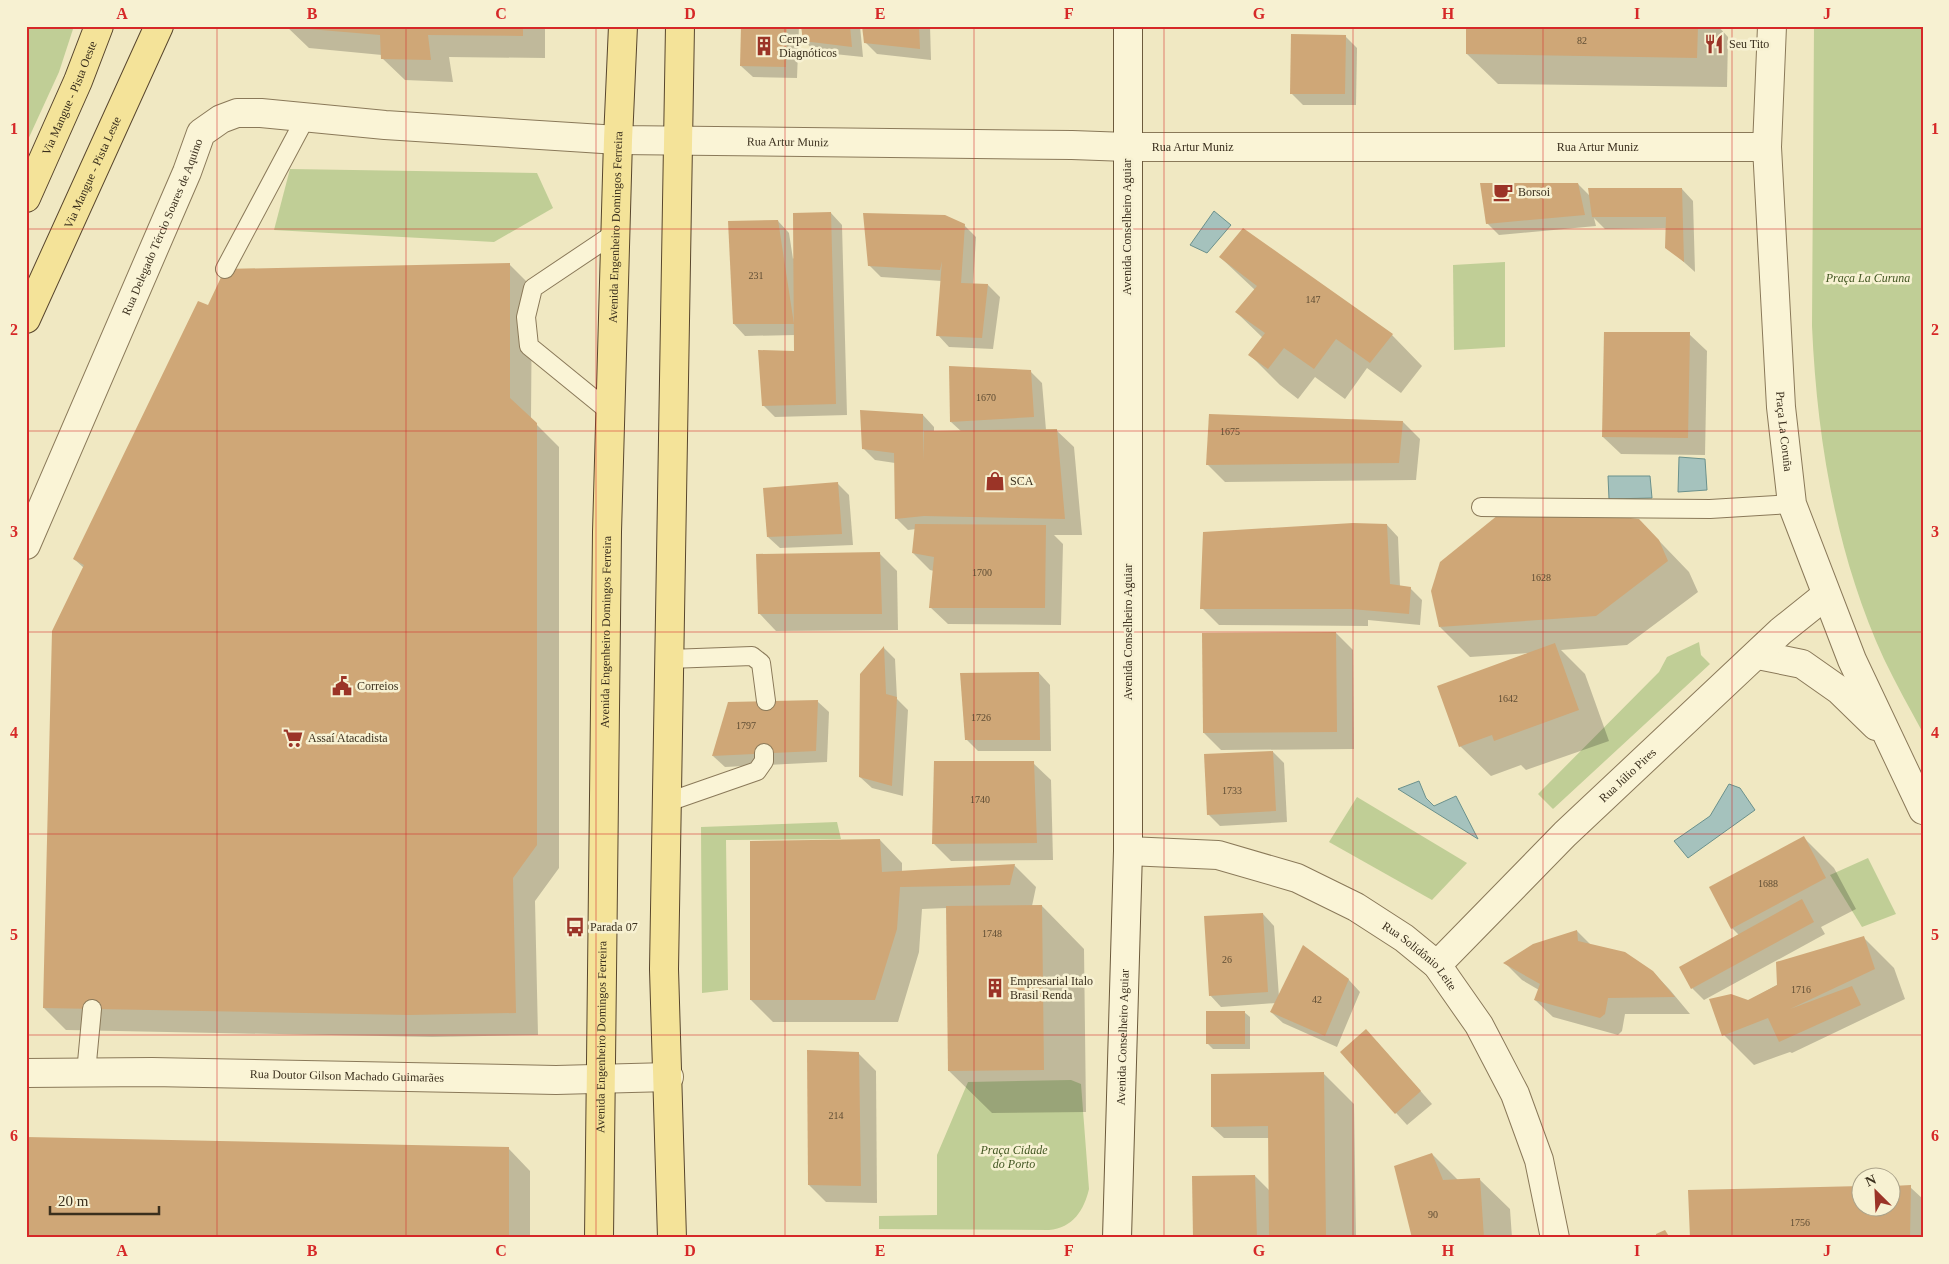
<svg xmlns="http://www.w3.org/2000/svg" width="1949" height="1264" font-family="Georgia,serif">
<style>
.green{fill:#c0ce96}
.water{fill:#a5c2bd;stroke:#6b918c}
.shadow{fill:#0003}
.building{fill:#cfa777}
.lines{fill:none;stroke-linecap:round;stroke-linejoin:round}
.lane-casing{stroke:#8a7959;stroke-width:20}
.street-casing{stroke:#8a7959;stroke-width:30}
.secondary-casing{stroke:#6c5a3c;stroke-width:30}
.primary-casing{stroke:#58462d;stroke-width:30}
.lane{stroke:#faf4d6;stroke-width:18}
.street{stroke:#faf4d6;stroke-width:28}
.secondary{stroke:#faf4d6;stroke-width:28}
.primary{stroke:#f4e399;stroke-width:28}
.grid{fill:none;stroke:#d62828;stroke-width:1;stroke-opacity:0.55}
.labels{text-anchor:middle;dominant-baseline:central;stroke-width:5;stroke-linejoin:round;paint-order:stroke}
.number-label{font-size:10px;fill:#5f4d34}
.poi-label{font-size:12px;fill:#3a2f1d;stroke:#f7f1d2;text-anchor:start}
.street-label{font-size:12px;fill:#3a2f1d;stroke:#f7f1d2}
.park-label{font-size:12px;font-style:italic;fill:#435723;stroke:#f7f1d2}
.neatline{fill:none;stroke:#d62828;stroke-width:2}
.grid-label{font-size:16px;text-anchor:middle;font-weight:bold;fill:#d62828}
</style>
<rect width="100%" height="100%" fill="#f0e8c2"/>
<g class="green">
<path d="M26 26H74L59 72 26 144Z"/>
<path d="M1814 26H1923V733C1910 709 1896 684 1884 659 1836 554 1817 440 1812 326Z"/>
<path d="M290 169 537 173 553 208 494 242 274 230Z"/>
<path d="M1505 262V347L1454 350 1453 265Z"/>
<path d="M1699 642 1701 655 1710 664 1553 809 1538 794 1659 672 1667 657Z"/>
<path d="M1357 797 1467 863 1432 900 1329 842Z"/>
<path d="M837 822 841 839 726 840 728 990 702 993 701 827Z"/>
<path d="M1868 858 1896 914 1862 927 1830 875Z"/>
<path d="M1071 1080 1081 1084 1089 1189C1084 1210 1073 1228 1049 1230L879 1229V1216L937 1215V1155L968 1082Z"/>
</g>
<g class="water">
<path d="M1214 211 1231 225 1207 253 1190 245Z"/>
<path d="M1679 457 1705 459 1707 490 1678 492Z"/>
<path d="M1608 476H1650L1652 498 1609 499Z"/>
<path d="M1419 781 1426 798 1434 806 1456 796 1478 839 1398 789Z"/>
<path d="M1729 784 1740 788 1755 810 1688 858 1674 841 1710 816Z"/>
</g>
<g class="shadow">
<path d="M286 26H545V58L449 57 453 82 405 80 382 58V55L309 48Z"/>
<path d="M742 26H799L797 78 753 77 741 66Z"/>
<path d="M802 26H860L863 57 815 52 804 40Z"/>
<path d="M864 26H930L931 60 877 54 865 42Z"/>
<path d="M1468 26H1718L1728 37 1727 87 1498 84 1467 54Z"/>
<path d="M1345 36 1357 48 1356 105H1303L1291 93Z"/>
<path d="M1578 184 1590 196 1682 189 1693 201 1695 272 1667 247V228L1605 229 1594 218 1596 226 1499 235 1487 223Z"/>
<path d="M831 213 842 225 847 415 775 417 763 405 795 353V335L745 336 734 324 778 221 789 233 793 259Z"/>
<path d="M964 225 976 237 973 285H988L1000 297 993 349 949 347 938 335 942 281 881 277 869 265Z"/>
<path d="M1243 229 1392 335 1422 366 1401 393 1367 368 1345 399 1315 377 1298 399 1280 385 1250 355 1263 338 1236 312 1255 290 1220 257Z"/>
<path d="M510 265 532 287 531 419 559 447V868L535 901 538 1035 432 1037 66 1030 44 1008 84 568 74 559 209 306Z"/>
<path d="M1689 334 1707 351 1705 455 1621 454 1603 437Z"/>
<path d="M1030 371 1042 383 1046 430H1056L1074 447 1082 535H1054L1063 544 1061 625 948 624 930 607 934 571 930 570 913 553 916 529 908 530 896 518 895 463 875 460 864 449 923 415 934 427V432H962L951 422Z"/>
<path d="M1403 422 1420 439 1416 480 1225 482 1208 465Z"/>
<path d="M838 484 849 495 853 545 780 548 768 537Z"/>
<path d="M1639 520 1689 572 1698 592 1627 645 1561 650 1585 674 1609 741 1526 770 1521 765 1491 776 1460 746 1528 653 1470 657 1440 627Z"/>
<path d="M1387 525 1398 537 1400 587 1410 588 1422 600 1420 625 1368 620V626L1219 625 1202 608Z"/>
<path d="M880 554 897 571 898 630 776 631 759 613Z"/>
<path d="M1336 633 1353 650 1354 749 1221 750 1204 733Z"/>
<path d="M884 648 895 659 897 699 908 710 903 796 872 788 860 777 861 675Z"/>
<path d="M1039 673 1050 685 1051 751H978L966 739Z"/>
<path d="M817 701 829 712 827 762 725 767 713 756Z"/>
<path d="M1273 752 1284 763 1287 822 1220 826 1208 814Z"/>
<path d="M1033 763 1051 780 1053 860 951 861 934 844Z"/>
<path d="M1804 838 1834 868 1856 909 1821 927 1825 934 1704 1000 1692 988 1739 935 1732 928Z"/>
<path d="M880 840 902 863V872L1014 865 1036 887 1032 906H1042L1084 949 1086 1112 992 1113 949 1071 947 908 922 909 919 952 898 1022H773L751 1000Z"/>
<path d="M1263 914 1274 926 1279 997 1304 947 1349 980 1360 992 1337 1047 1283 1023 1271 1012 1276 1003 1221 1007 1210 995Z"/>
<path d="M1577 931 1591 945 1653 972 1670 990 1690 1014H1625L1622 1031 1618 1035 1553 1017 1535 1000 1539 990 1522 980 1505 963Z"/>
<path d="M1863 937 1894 968 1905 999 1792 1053 1790 1052 1754 1065 1724 1035 1748 1001Z"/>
<path d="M1244 1012 1250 1017V1049H1213L1208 1044Z"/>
<path d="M1377 1042 1432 1104 1407 1125 1341 1052Z"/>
<path d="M858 1053 876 1071 877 1203 826 1202 809 1185Z"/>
<path d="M1324 1074 1354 1104 1356 1238H1194L1255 1176 1270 1191 1269 1138H1224L1212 1127Z"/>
<path d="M508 1148 530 1171V1238H26Z"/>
<path d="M1432 1154 1458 1180 1479 1179 1510 1209 1512 1238H1414Z"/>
<path d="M1892 1187H1910L1923 1199V1238H1692L1862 1206H1892Z"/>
</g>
<g class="building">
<path d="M297 26H523V36L428 35 431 60 381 59 380 35 297 28Z"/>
<path d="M741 26H787L786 67 740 66Z"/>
<path d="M801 26H850L852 47 803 41Z"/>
<path d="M862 26H919L920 49 864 43Z"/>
<path d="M1466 26H1698L1697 58 1466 54Z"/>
<path d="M1291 34 1346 35 1345 94H1290Z"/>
<path d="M1480 183H1578L1585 215 1486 224Z"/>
<path d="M1588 188H1682L1684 262 1665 248 1666 217H1592Z"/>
<path d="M831 212 836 404 762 406 758 350 794 351 793 213Z"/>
<path d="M863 213 945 215 965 224 961 283 988 284 982 338 936 336 942 261 940 270 868 266Z"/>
<path d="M778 220 794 324H733L728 221Z"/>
<path d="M1243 228 1393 334 1370 363 1336 339 1314 369 1284 348 1268 369 1248 355 1265 333 1235 312 1257 286 1219 257Z"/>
<path d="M510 263V398L537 423V845L513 878 516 1013 409 1015 43 1008 52 631 84 565 73 559 198 301 208 305 225 269Z"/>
<path d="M1604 332H1690L1688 438 1602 437Z"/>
<path d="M949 366 1031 370 1034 417 950 422Z"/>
<path d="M860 410 923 414V461L924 431 1057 429 1065 519 924 516 895 519 894 453 862 449Z"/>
<path d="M1209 414 1403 421 1399 463 1206 465Z"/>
<path d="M838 482 842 534 767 537 763 488Z"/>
<path d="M1580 512 1639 519 1659 540 1668 561 1596 616 1439 627 1431 591 1440 562 1498 515Z"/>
<path d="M1353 523 1387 524 1390 584 1411 587 1409 614 1351 609H1200L1203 532Z"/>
<path d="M915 524 1046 525 1045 608H929L934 557 912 553Z"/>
<path d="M880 552 882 614H758L756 554Z"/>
<path d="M1336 632 1337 732 1203 733 1202 633Z"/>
<path d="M1555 643 1579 710 1494 741 1492 735 1459 747 1437 686Z"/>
<path d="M884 646 886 694 897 697 892 786 859 777 860 674Z"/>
<path d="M1039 672 1040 740H965L960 673Z"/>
<path d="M818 700 816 751 712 756 728 702Z"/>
<path d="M1273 751 1276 811 1207 815 1204 754Z"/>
<path d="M934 761H1034L1037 843 932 844Z"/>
<path d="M1804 836 1826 878 1731 929 1709 887Z"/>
<path d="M880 839 882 872 1015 864 1010 885 900 887 897 929 875 1000H750V841Z"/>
<path d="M1802 899 1814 922 1691 989 1679 967Z"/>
<path d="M1042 905 1044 1070 948 1071 946 906Z"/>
<path d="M1263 913 1268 992 1209 996 1204 916Z"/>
<path d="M1577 930 1578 941 1625 952 1653 971 1675 997 1608 998 1605 1014 1600 1018 1534 1000 1540 984 1503 963 1533 944Z"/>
<path d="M1864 936 1875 969 1790 1009 1852 986 1861 1005 1779 1042 1768 1018 1722 1036 1709 999 1731 994 1748 1000 1777 985 1776 962Z"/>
<path d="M1303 945 1349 979 1325 1036 1270 1012Z"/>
<rect x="1206" y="1011" width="39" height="33"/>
<path d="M1366 1029 1421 1091 1395 1114 1340 1052Z"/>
<path d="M807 1050 859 1052 861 1186 808 1185Z"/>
<path d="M1324 1072 1326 1238H1269L1268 1126 1211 1127V1074Z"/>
<path d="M26 1137 509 1147V1238H26Z"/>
<path d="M1432 1153 1443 1180 1480 1178 1484 1238H1412L1394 1166Z"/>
<path d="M1255 1175 1257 1238H1193L1192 1176Z"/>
<path d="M1911 1185 1910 1238H1690L1688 1190 1862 1186V1206H1892V1186Z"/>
<path d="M1665 1230 1670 1238H1656V1234Z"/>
</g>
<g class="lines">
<defs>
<g id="lane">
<path d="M225 269 306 117"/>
<path d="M610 412 529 346 526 317 533 288 615 233"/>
<path d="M1481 507 1710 509 1792 504"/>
<path d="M669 659 752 656 761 663 766 701"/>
<path d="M668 802 757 771 764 761V753"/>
<path d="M86 1073 92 1009"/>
</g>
<g id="street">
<path id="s1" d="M1772 26 1767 147 1781 407 1792 504 1852 660 1923 810"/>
<path id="s2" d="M26 545 187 172 201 133 221 119 237 113H261L385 125 618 140 1072 145 1127 147H1767"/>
<path d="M1758 655 1802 664 1839 690 1876 726"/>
<path id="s3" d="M1128 851 1218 855 1297 878 1356 907 1404 938 1437 965 1479 1025 1515 1094 1539 1160 1555 1238"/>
<path id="s4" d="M1437 965 1565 834 1781 631 1826 595"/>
<path id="s5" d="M26 1073 152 1072 556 1080 669 1077"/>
</g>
<g id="secondary">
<path id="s6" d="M1117 1238 1128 851V26"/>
</g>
<g id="primary">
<path id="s7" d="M26 198 78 81 99 26"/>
<path id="s8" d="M26 319 159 26"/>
<path id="s9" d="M599 1238 607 532 618 140 623 26"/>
<path d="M672 1238 664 969 680 26"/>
</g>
</defs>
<use href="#lane" class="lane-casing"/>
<use href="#street" class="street-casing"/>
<use href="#secondary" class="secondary-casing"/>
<use href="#primary" class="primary-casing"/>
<use href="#lane" class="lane"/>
<use href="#street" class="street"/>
<use href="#secondary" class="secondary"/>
<use href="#primary" class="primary"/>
</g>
<path class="grid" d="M217 26V1238M406 26V1238M596 26V1238M785 26V1238M974 26V1238M1164 26V1238M1353 26V1238M1543 26V1238M1732 26V1238M26 229H1923M26 431H1923M26 632H1923M26 834H1923M26 1035H1923"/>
<defs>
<symbol id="restaurant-bare" viewBox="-9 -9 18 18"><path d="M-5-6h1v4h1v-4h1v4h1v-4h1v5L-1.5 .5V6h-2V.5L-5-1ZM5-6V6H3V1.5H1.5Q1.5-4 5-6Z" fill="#9b3427" stroke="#f7f1d2" stroke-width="2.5" paint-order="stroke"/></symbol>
<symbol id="building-bare" viewBox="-9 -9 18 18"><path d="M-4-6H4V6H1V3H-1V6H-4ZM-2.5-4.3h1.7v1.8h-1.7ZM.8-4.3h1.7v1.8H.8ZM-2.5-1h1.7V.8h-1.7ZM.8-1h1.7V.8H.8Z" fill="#9b3427" stroke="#f7f1d2" stroke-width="2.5" paint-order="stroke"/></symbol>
<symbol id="cafe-bare" viewBox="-9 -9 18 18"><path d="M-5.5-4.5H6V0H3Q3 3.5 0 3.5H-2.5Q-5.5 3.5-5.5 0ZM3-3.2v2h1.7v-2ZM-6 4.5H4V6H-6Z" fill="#9b3427" stroke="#f7f1d2" stroke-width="2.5" paint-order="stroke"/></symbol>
<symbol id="shop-bare" viewBox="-9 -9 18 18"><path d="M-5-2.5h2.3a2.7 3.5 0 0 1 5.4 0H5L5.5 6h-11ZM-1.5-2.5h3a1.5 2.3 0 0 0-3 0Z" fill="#9b3427" stroke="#f7f1d2" stroke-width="2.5" paint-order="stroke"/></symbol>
<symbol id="civic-bare" viewBox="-9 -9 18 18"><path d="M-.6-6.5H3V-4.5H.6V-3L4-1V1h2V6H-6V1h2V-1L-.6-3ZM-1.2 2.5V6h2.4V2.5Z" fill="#9b3427" stroke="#f7f1d2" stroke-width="2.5" paint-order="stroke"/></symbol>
<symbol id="supermarket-bare" viewBox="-9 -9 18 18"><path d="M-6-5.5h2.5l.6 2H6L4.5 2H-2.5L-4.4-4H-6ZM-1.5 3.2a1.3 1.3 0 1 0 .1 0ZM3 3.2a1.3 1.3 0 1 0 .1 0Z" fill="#9b3427" stroke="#f7f1d2" stroke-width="2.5" paint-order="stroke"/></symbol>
<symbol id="bus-bare" viewBox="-9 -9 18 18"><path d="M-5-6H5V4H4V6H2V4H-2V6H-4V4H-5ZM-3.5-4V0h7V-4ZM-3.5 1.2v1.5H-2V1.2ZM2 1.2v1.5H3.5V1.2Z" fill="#9b3427" stroke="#f7f1d2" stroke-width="2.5" paint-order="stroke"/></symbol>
</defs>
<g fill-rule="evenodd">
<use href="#restaurant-bare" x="1700" y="30" width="28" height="28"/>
<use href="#building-bare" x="750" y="32" width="28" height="28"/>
<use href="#cafe-bare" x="1489" y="178" width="28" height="28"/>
<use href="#shop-bare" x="981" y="467" width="28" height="28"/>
<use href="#civic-bare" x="328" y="672" width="28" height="28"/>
<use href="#supermarket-bare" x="279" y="724" width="28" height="28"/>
<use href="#bus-bare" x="561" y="913" width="28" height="28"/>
<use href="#building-bare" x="981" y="974" width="28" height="28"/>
</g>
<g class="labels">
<g class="number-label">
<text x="1582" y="40">82</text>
<text x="756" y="275">231</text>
<text x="1313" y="299">147</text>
<text x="986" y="397">1670</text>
<text x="1230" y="431">1675</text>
<text x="982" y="572">1700</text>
<text x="1541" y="577">1628</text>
<text x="1508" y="698">1642</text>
<text x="981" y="717">1726</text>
<text x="746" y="725">1797</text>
<text x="1232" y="790">1733</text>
<text x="980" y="799">1740</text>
<text x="1768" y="883">1688</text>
<text x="992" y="933">1748</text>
<text x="1227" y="959">26</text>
<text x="1801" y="989">1716</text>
<text x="1317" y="999">42</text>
<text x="836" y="1115">214</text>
<text x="1433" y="1214">90</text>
<text x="1800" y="1222">1756</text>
</g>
<g class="poi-label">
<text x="779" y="39">Cerpe<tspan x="779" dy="14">Diagnóticos</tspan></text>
<text x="1729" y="44">Seu Tito</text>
<text x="1518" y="192">Borsoi</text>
<text x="1010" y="481">SCA</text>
<text x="357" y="686">Correios</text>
<text x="308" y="738">Assaí Atacadista</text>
<text x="590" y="927">Parada 07</text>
<text x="1010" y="981">Empresarial Italo<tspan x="1010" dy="14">Brasil Renda</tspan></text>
</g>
<g class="street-label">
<text stroke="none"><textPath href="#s7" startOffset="109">Via Mangue - Pista Oeste</textPath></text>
<text stroke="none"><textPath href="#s2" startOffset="1041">Rua Artur Muniz</textPath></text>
<text stroke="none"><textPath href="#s2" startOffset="1446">Rua Artur Muniz</textPath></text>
<text stroke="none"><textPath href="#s2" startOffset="1851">Rua Artur Muniz</textPath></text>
<text stroke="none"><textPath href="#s8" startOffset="161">Via Mangue - Pista Leste</textPath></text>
<text stroke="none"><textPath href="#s2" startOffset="346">Rua Delegado Tércio Soares de Aquino</textPath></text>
<text stroke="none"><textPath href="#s9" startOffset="1011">Avenida Engenheiro Domingos Ferreira</textPath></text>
<text transform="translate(1127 227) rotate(-90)">Avenida Conselheiro Aguiar</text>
<text stroke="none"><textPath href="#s1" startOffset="406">Praça La Coruña</textPath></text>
<text stroke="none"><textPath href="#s9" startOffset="606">Avenida Engenheiro Domingos Ferreira</textPath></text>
<text transform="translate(1128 632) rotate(-90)">Avenida Conselheiro Aguiar</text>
<text stroke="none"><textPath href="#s4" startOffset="269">Rua Júlio Pires</textPath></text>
<text stroke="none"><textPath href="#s3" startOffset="319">Rua Solidônio Leite</textPath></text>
<text stroke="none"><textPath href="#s9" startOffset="201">Avenida Engenheiro Domingos Ferreira</textPath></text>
<text stroke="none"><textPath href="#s6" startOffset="201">Avenida Conselheiro Aguiar</textPath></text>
<text stroke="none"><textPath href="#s5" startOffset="321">Rua Doutor Gilson Machado Guimarães</textPath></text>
</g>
<g class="park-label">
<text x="1868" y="278">Praça La Curuna</text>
<text x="1014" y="1150">Praça Cidade<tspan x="1014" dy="14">do Porto</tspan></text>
</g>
</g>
<rect width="1949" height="1264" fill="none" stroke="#f7f1d2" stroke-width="55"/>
<g transform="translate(1876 1192) rotate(336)"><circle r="24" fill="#f7f1d2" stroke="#aba38a"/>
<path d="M0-4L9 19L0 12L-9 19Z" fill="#9b3427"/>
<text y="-8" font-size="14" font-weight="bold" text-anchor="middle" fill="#3a2f1d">N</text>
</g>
<path d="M50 1206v8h109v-8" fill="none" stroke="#3a2f1d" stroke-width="2.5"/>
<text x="58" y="1206" font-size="15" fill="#3a2f1d" stroke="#f7f1d2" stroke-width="4" paint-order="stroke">20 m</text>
<rect x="28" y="28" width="1894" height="1208" class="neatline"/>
<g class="grid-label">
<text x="122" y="19">A</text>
<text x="312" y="19">B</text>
<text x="501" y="19">C</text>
<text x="690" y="19">D</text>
<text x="880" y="19">E</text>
<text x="1069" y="19">F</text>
<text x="1259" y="19">G</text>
<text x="1448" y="19">H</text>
<text x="1637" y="19">I</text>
<text x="1827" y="19">J</text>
<text x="14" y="134">1</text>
<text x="1935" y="134">1</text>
<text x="14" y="335">2</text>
<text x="1935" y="335">2</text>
<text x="14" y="537">3</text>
<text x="1935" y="537">3</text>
<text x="14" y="738">4</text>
<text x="1935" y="738">4</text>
<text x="14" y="940">5</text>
<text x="1935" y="940">5</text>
<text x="14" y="1141">6</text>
<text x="1935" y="1141">6</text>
<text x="122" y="1256">A</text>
<text x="312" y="1256">B</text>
<text x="501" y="1256">C</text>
<text x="690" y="1256">D</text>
<text x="880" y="1256">E</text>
<text x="1069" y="1256">F</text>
<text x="1259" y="1256">G</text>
<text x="1448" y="1256">H</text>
<text x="1637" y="1256">I</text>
<text x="1827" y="1256">J</text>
</g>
</svg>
